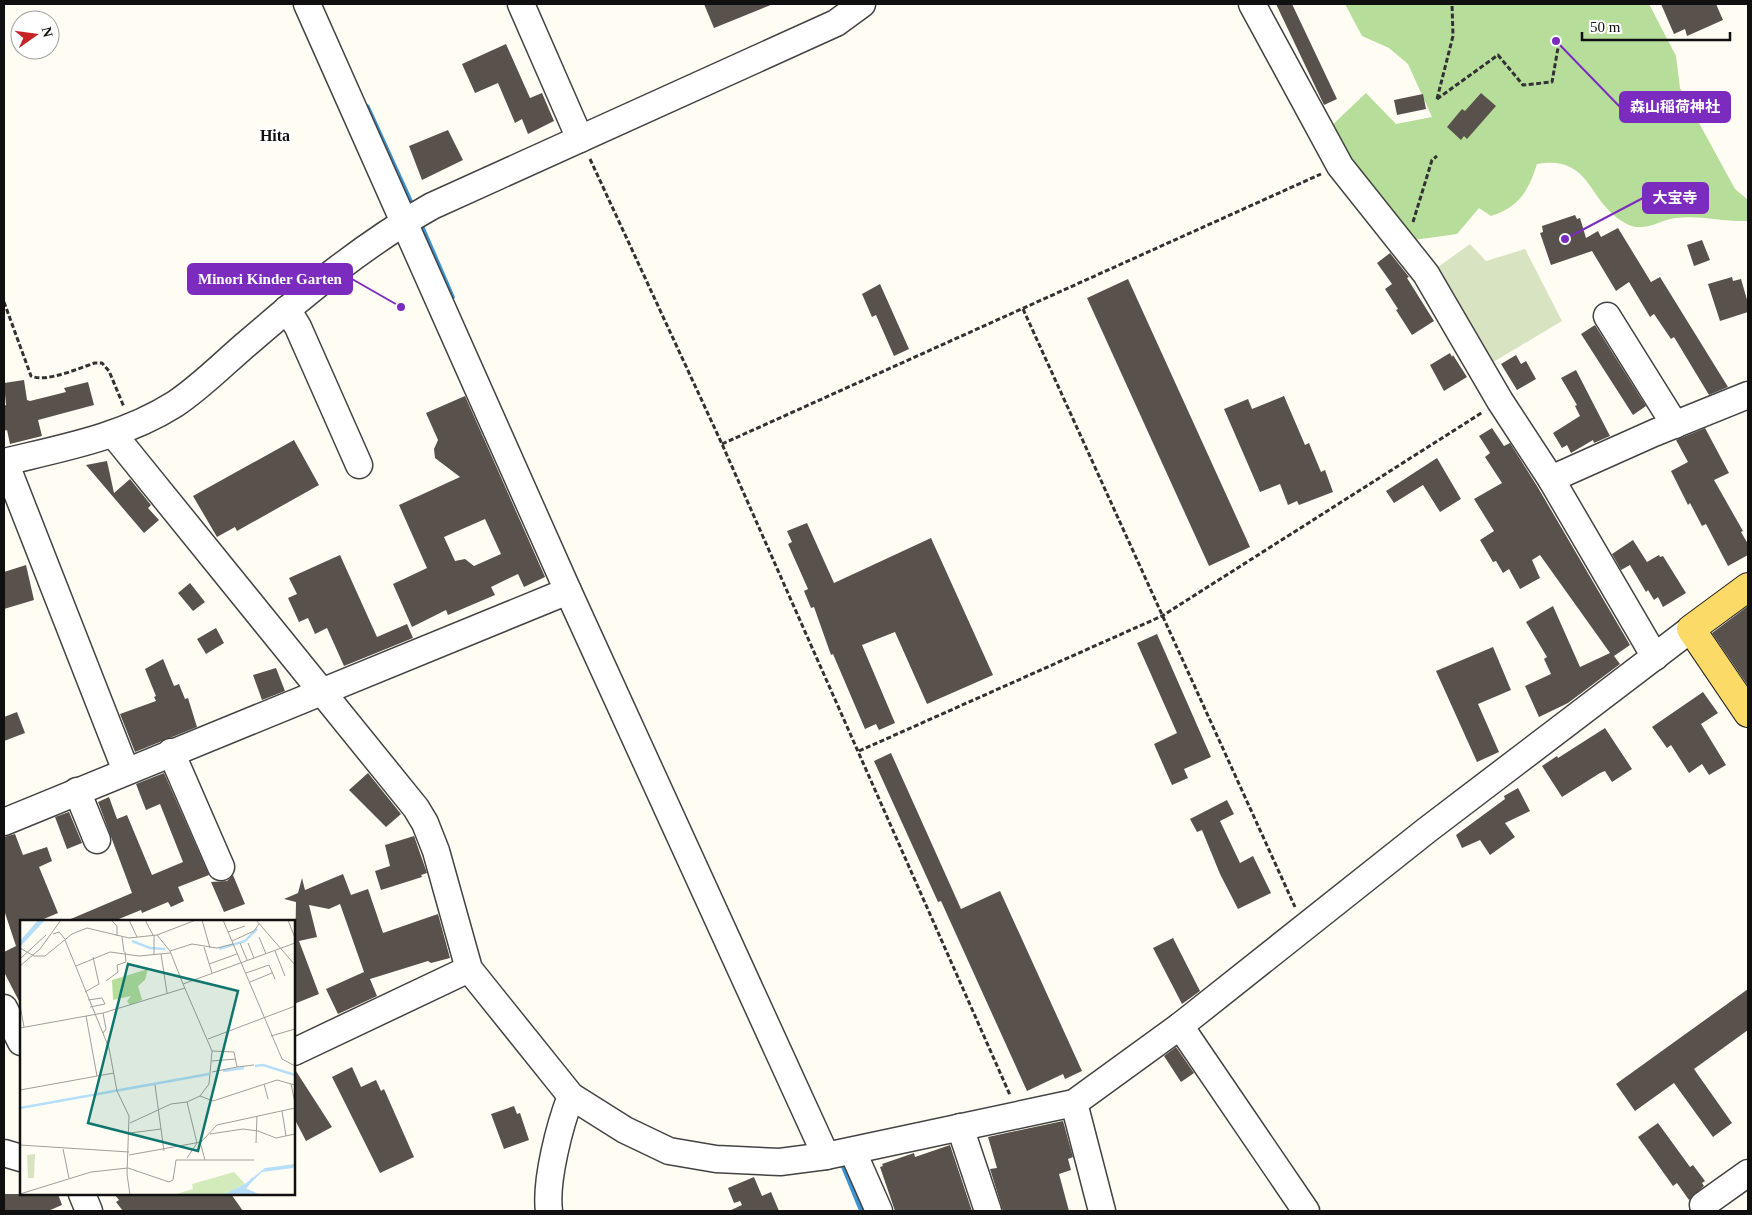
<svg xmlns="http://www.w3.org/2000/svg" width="1752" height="1215" font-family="'Times New Roman','Noto Sans JP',serif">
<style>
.forest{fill:#b7dd9a}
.cemetery{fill:#d8e3c2}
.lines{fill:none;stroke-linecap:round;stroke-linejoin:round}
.stream{stroke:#3b93d1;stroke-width:5.5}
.building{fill:#59514c;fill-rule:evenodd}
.minor-casing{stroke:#434343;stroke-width:29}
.major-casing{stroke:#212121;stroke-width:30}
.path{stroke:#323232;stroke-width:3;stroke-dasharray:5 2.5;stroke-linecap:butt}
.minor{stroke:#fff;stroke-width:26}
.major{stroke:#fcda67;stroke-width:28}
.labels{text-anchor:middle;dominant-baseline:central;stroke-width:5;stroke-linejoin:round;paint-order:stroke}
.quarter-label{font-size:16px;font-weight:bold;fill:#101010;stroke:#fff}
.inset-river{fill:none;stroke:#b6def8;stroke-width:2.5}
.inset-road{fill:none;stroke:#9f9e98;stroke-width:1}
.view{fill:#0f766e;fill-opacity:0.15;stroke:#0f766e;stroke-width:2.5}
.inset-edge{fill:none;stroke:#101010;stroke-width:2.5}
.leader{fill:none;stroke:#7b2cbf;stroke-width:2}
.callout-dot{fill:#7b2cbf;stroke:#fff;stroke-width:2}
.callout{fill:#7b2cbf;stroke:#7b2cbf;stroke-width:2}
.callout-label{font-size:15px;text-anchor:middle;font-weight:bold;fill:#fff}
</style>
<rect width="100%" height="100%" fill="#fffdf3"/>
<path class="forest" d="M1345 4H1649L1676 56 1680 88 1735 189 1748 200V221C1724 222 1700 215 1676 218 1658 220 1644 234 1625 223 1587 202 1592 155 1537 164 1528 192 1519 207 1491 216L1479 208 1457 234 1414 240 1329 128 1366 93 1396 124 1432 117 1408 64 1389 48 1362 36Z"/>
<path class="cemetery" d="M1470 244 1486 261 1525 249 1562 321 1485 367 1431 272Z"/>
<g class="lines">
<g class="stream">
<path d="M367 107 414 210"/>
<path d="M419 221 452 297"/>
<path d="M841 1160 862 1211"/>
</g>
</g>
<g class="building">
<path d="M704 4H773L714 28Z"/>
<path d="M1276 4H1292L1337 99 1324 105Z"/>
<path d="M1661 4H1716L1723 20 1687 36 1685 29 1674 34Z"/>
<path d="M506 44 530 98 542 93 554 121 528 134 522 119 515 123 498 83 475 93 462 64Z"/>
<path d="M1481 93 1496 106 1467 139 1464 136 1461 140 1447 127 1462 109 1465 111Z"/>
<path d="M1423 94 1426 109 1397 115 1394 100Z"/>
<path d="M448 130 463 160 422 180 409 146Z"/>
<path d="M1575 215 1577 219 1580 218 1586 238 1598 231 1601 237 1618 228 1651 282 1660 277 1728 387 1709 395 1674 337 1671 339 1654 314 1650 317 1629 282 1616 291 1592 251 1551 265 1540 233 1543 232 1542 226Z"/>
<path d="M1702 240 1710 260 1694 266 1687 245Z"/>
<path d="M1390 253 1409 277 1407 278 1434 321 1412 335 1396 310 1398 309 1385 289 1392 284 1377 263Z"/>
<path d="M1732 277 1733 281 1741 279 1748 303V312L1720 321 1708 284Z"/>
<path d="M1128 279 1250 547 1209 566 1087 298Z"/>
<path d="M880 284 909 349 894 356 876 315 872 317 862 294Z"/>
<path d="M1595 325 1646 406 1633 415 1581 334Z"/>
<path d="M1450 353 1452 357 1453 355 1467 377 1444 391 1430 365Z"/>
<path d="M1516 355 1521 364 1526 361 1536 379 1517 390 1501 364Z"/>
<path d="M1576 370 1610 436 1594 443 1593 440 1571 453 1567 445 1562 448 1553 433 1580 416 1575 406 1577 405 1561 378Z"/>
<path d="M24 380 27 400 30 401 66 392 64 388 88 382 94 405 38 420 42 436 10 444 7 430 4 431V406L6 405 4 383Z"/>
<path d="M465 396 545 577 524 587 518 574 491 587 495 595 448 615 446 610 412 627 393 584 427 568 399 505 460 477 435 458 434 449 438 440 426 413ZM485 519 501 554 474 566 465 559 455 561 444 537Z"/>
<path d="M1284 396 1305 445 1309 443 1321 472 1325 470 1333 492 1299 505 1297 501 1288 505 1280 484 1260 492 1224 409 1248 399 1252 409Z"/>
<path d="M1492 428 1504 446 1510 443 1537 486 1630 645 1614 656 1620 664 1568 703 1539 717 1525 686 1551 674 1544 659 1547 657 1526 622 1553 606 1580 667 1610 653 1540 555 1532 560 1540 578 1520 589 1509 569 1503 573 1496 561 1493 562 1480 540 1494 531 1474 499 1502 483 1485 457 1490 453 1479 436Z"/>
<path d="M1705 428 1729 473 1714 480 1743 531 1741 532 1748 544V555L1728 566 1706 524 1702 526 1690 503 1688 505 1671 471 1688 462 1676 440Z"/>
<path d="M294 440 319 485 237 531 235 527 217 537 193 496Z"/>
<path d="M1437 458 1461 499 1440 512 1423 485 1394 503 1386 491Z"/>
<path d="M107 461 114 493 130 479 151 505 148 508 159 520 144 533 86 465Z"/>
<path d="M807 523 834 583 931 538 993 675 927 704 895 632 862 645 895 723 879 730 876 724 865 729 833 654 831 655 814 607 811 608 804 591 808 589 788 544 792 542 787 531Z"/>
<path d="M1633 540 1647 562 1659 555 1660 557 1663 556 1686 593 1663 607 1658 597 1654 600 1648 590 1646 592 1630 565 1621 570 1612 554Z"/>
<path d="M340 555 377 637 407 624 413 638 344 666 327 628 315 634 308 618 299 622 288 598 297 594 289 578Z"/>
<path d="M26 565 34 600 4 609V572Z"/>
<path d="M190 583 205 602 193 611 178 593Z"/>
<path d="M1748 606V686L1712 633Z"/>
<path d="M216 628 224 643 206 654 197 639Z"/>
<path d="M1157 634 1211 757 1184 769 1188 778 1172 785 1154 744 1177 733 1137 643Z"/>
<path d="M1493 647 1511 690 1478 704 1499 752 1477 762 1436 671Z"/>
<path d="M163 659 174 686 179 684 185 699 188 698 197 727 135 752 120 714 156 701 154 697 156 696 145 669Z"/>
<path d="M276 668 285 691 262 700 253 675Z"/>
<path d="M1703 692 1718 713 1701 724 1726 765 1709 775 1702 764 1689 773 1671 745 1667 748 1652 727Z"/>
<path d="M17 712 25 733 4 741V717Z"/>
<path d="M1605 728 1632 769 1612 782 1605 771 1600 773 1562 797 1542 766 1557 756 1558 758Z"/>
<path d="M891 753 961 909 1000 891 1082 1071 1065 1079 1063 1074 1027 1091 941 901 938 902 874 761Z"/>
<path d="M164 773 209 875 178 887 184 901 171 907 168 902 142 913 141 910 114 921H66L132 893 98 802 109 797 117 819 127 815 152 875 183 862 160 804 146 810 136 784Z"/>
<path d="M368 773 401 814 386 827 349 790Z"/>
<path d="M1518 788 1530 811 1505 823 1515 837 1490 855 1480 840 1462 848 1456 835 1505 799 1504 796Z"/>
<path d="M1227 800 1234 814 1220 821 1240 863 1253 856 1271 893 1238 909 1220 874 1202 830 1197 832 1190 819Z"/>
<path d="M69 812 82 843 67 849 55 817Z"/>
<path d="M15 834 23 855 47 847 52 861 39 867 58 913 39 921H21V1005L4 972V952L16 946 4 910V837Z"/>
<path d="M414 836 427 873 421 875 422 877 381 890 375 871 390 866 385 845Z"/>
<path d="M343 874 351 895 368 889 383 933 438 914 450 958 431 963 428 961 370 979 377 996 338 1014 326 989 364 972 340 904 329 909 309 905 317 937 299 941 319 994 294 1004 296 902 284 899 298 893 302 878 305 890Z"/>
<path d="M233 875 245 904 224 912 211 882 227 881Z"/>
<path d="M1173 938 1200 991 1182 1004 1153 948Z"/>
<path d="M1748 989V1030L1694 1069 1732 1123 1713 1137 1674 1083 1635 1111 1616 1084Z"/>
<path d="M1176 1047 1194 1073 1181 1082 1164 1056Z"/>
<path d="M352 1067 361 1087 376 1080 381 1091 384 1089 414 1157 380 1173 332 1077Z"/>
<path d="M294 1068 332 1127 306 1141 294 1118Z"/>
<path d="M514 1106 517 1114 520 1113 529 1140 504 1149 491 1114Z"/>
<path d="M1063 1121 1073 1157 1068 1159 1071 1170 1059 1174 1069 1211H1003L990 1169 997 1168 988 1137Z"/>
<path d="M1658 1123 1690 1167 1693 1165 1705 1181 1702 1183 1704 1186 1689 1200 1677 1183 1673 1186 1638 1137Z"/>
<path d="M950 1145 972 1211H895L880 1167 883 1166 882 1164 914 1153 915 1157Z"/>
<path d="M754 1177 762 1196 771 1192 779 1211H729L742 1205 740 1201 734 1203 728 1188Z"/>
<path d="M4 1194H58L62 1205 48 1211H4Z"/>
<path d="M114 1194H231L243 1211H123L116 1202 119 1200Z"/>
</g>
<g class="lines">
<defs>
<g id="minor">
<path d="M307 4 568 591 826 1156"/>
<path d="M521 4 580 139"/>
<path d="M1252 4 1340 166 1426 274 1500 401 1551 479 1655 657"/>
<path d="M287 309 298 327 359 465"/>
<path d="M1607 316 1675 425"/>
<path d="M114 435 416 808 425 823 436 851 469 969 571 1096 625 1130 669 1151 716 1159 780 1162 826 1156 1074 1103 1180 1026 1427 830 1691 629"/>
<path d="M4 462C62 448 123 437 175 404 201 387 226 361 250 341 308 291 366 243 432 206L836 23 862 4"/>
<path d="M5 462 126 771"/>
<path d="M1551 479 1654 433 1748 395"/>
<path d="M171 752 221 867"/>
<path d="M77 791 97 840"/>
<path d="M4 822 568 591"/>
<path d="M4 1008 21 1042"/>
<path d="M1180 1026 1306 1211"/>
<path d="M294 1052 469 969"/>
<path d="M1074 1103 1102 1211"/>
<path d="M960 1127 988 1211"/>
<path d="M853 1152 879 1211"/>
<path d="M4 1153 21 1158"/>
<path d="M82 1194 89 1211"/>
<path d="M1703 1205 1748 1173"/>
<path d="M549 1211C545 1181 560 1124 571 1096"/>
</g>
<path id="major" d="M1748 587 1691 629 1748 713"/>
</defs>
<use href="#minor" class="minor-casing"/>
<use href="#major" class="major-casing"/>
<g class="path">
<path d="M1437 99 1498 55 1523 85 1552 82 1558 48"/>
<path d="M1437 99 1453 36 1452 4"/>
<path d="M590 159 722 444 1010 1095"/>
<path d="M1413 222 1432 160 1437 156"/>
<path d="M4 302 31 376C46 383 79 368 95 363H102L109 371 124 407"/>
<path d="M1023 309 1295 907"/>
<path d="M722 444 1321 174"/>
<path d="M859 751 1162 616 1483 412"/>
</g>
<use href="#minor" class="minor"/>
<use href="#major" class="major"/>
</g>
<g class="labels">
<g class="quarter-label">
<text x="275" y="135">Hita</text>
</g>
</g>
<g transform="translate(20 920)">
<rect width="275" height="275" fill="#fffdf3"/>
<path d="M214 252 225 264 202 275H153L173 269 172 264Z" fill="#d3ebbb"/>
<path d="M128 49 125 60 118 66 122 80 110 85 107 81 111 76 93 80 92 60Z" fill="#b7dd9a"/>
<path d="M15 234 14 258H8L7 235Z" fill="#d8e3c2"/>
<path d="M18 0H25L0 27V21ZM275 244 273 248 242 252 225 268 241 275H202L225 264 245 248Z" fill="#b6def8"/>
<path class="inset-river" d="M112 21 130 28 145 29M199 29 225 21 237 9M235 146 243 145 275 155M203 151 224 148M0 188 189 154M223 271 233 258"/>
<path class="inset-road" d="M91 0 97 6V16M109 0 117 17M125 0 133 15M182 0 190 28M203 0 262 139 275 146M236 0 275 45M268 0 275 18M208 12 225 6M33 14 39 12 45 19M134 15V35M137 15 176 0M102 17 104 32M239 17 246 34M45 20 89 128 97 171 109 196 107 254 110 275M212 21 234 11 239 4M220 23 227 40M228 23 234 38M184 27 192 53M0 28 14 36H25L52 14 67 8 109 18 137 15 150 31 163 64 275 23M150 31 172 24 197 28 213 24M255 31 265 56M141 34 147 73M0 39 26 15M189 44 217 34M0 46 20 29 41 0M56 46 90 32 119 36 150 33M226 53 249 45 255 59M86 61 98 52 97 45 106 42 105 32M230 62 252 53M65 72 79 64 73 37M68 80 82 78 85 84 70 87M0 85 4 107M66 96 77 156M0 108 83 93 165 68M83 113 86 109 83 93M251 116 275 109M188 119 275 86M192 141 216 139M217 147 234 145M192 152 217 147 214 132 192 131M244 164 248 179M271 164 275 183M135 165 144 231M0 170 94 153M180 176 193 181 257 160 275 165M167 182 177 223 167 238M262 191 266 216M110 203 151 184 167 182 180 176 189 164 192 131 163 64M110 213 141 209M190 214 223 209 238 211 256 218 275 214M180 222 185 240M236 223 237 196M0 225 109 232M43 229 49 258M109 235 181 222 197 205 275 188M0 274 71 252 108 248 149 262 153 260 156 240H234"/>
<path class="view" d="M108 44 218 71 178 231 68 203Z"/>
<rect width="275" height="275" class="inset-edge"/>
</g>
<path class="leader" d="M1556 41L1620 107M1565 239L1643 198M401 307L352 279"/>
<g class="callout-dot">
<circle cx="1556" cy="41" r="5"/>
<circle cx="1565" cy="239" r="5"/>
<circle cx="401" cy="307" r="5"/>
</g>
<g class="callout">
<rect x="1620" y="92" width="110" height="30" rx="5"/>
<rect x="1643" y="183" width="65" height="30" rx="5"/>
<rect x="188" y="264" width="164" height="30" rx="5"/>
</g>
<g class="callout-label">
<text x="1675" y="112">森山稲荷神社</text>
<text x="1675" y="203">大宝寺</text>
<text x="270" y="284">Minori Kinder Garten</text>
</g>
<rect width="1752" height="1215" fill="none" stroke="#101010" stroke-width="10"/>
<g transform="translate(35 35) rotate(76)"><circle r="24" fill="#ffffff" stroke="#9f9f9f"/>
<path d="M0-4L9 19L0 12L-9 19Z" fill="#c62328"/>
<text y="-8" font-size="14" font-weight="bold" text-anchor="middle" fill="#101010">N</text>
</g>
<path d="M1582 32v8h148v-8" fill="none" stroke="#101010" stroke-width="2.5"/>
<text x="1590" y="32" font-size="15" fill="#101010" stroke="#ffffff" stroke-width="4" paint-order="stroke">50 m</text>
</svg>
